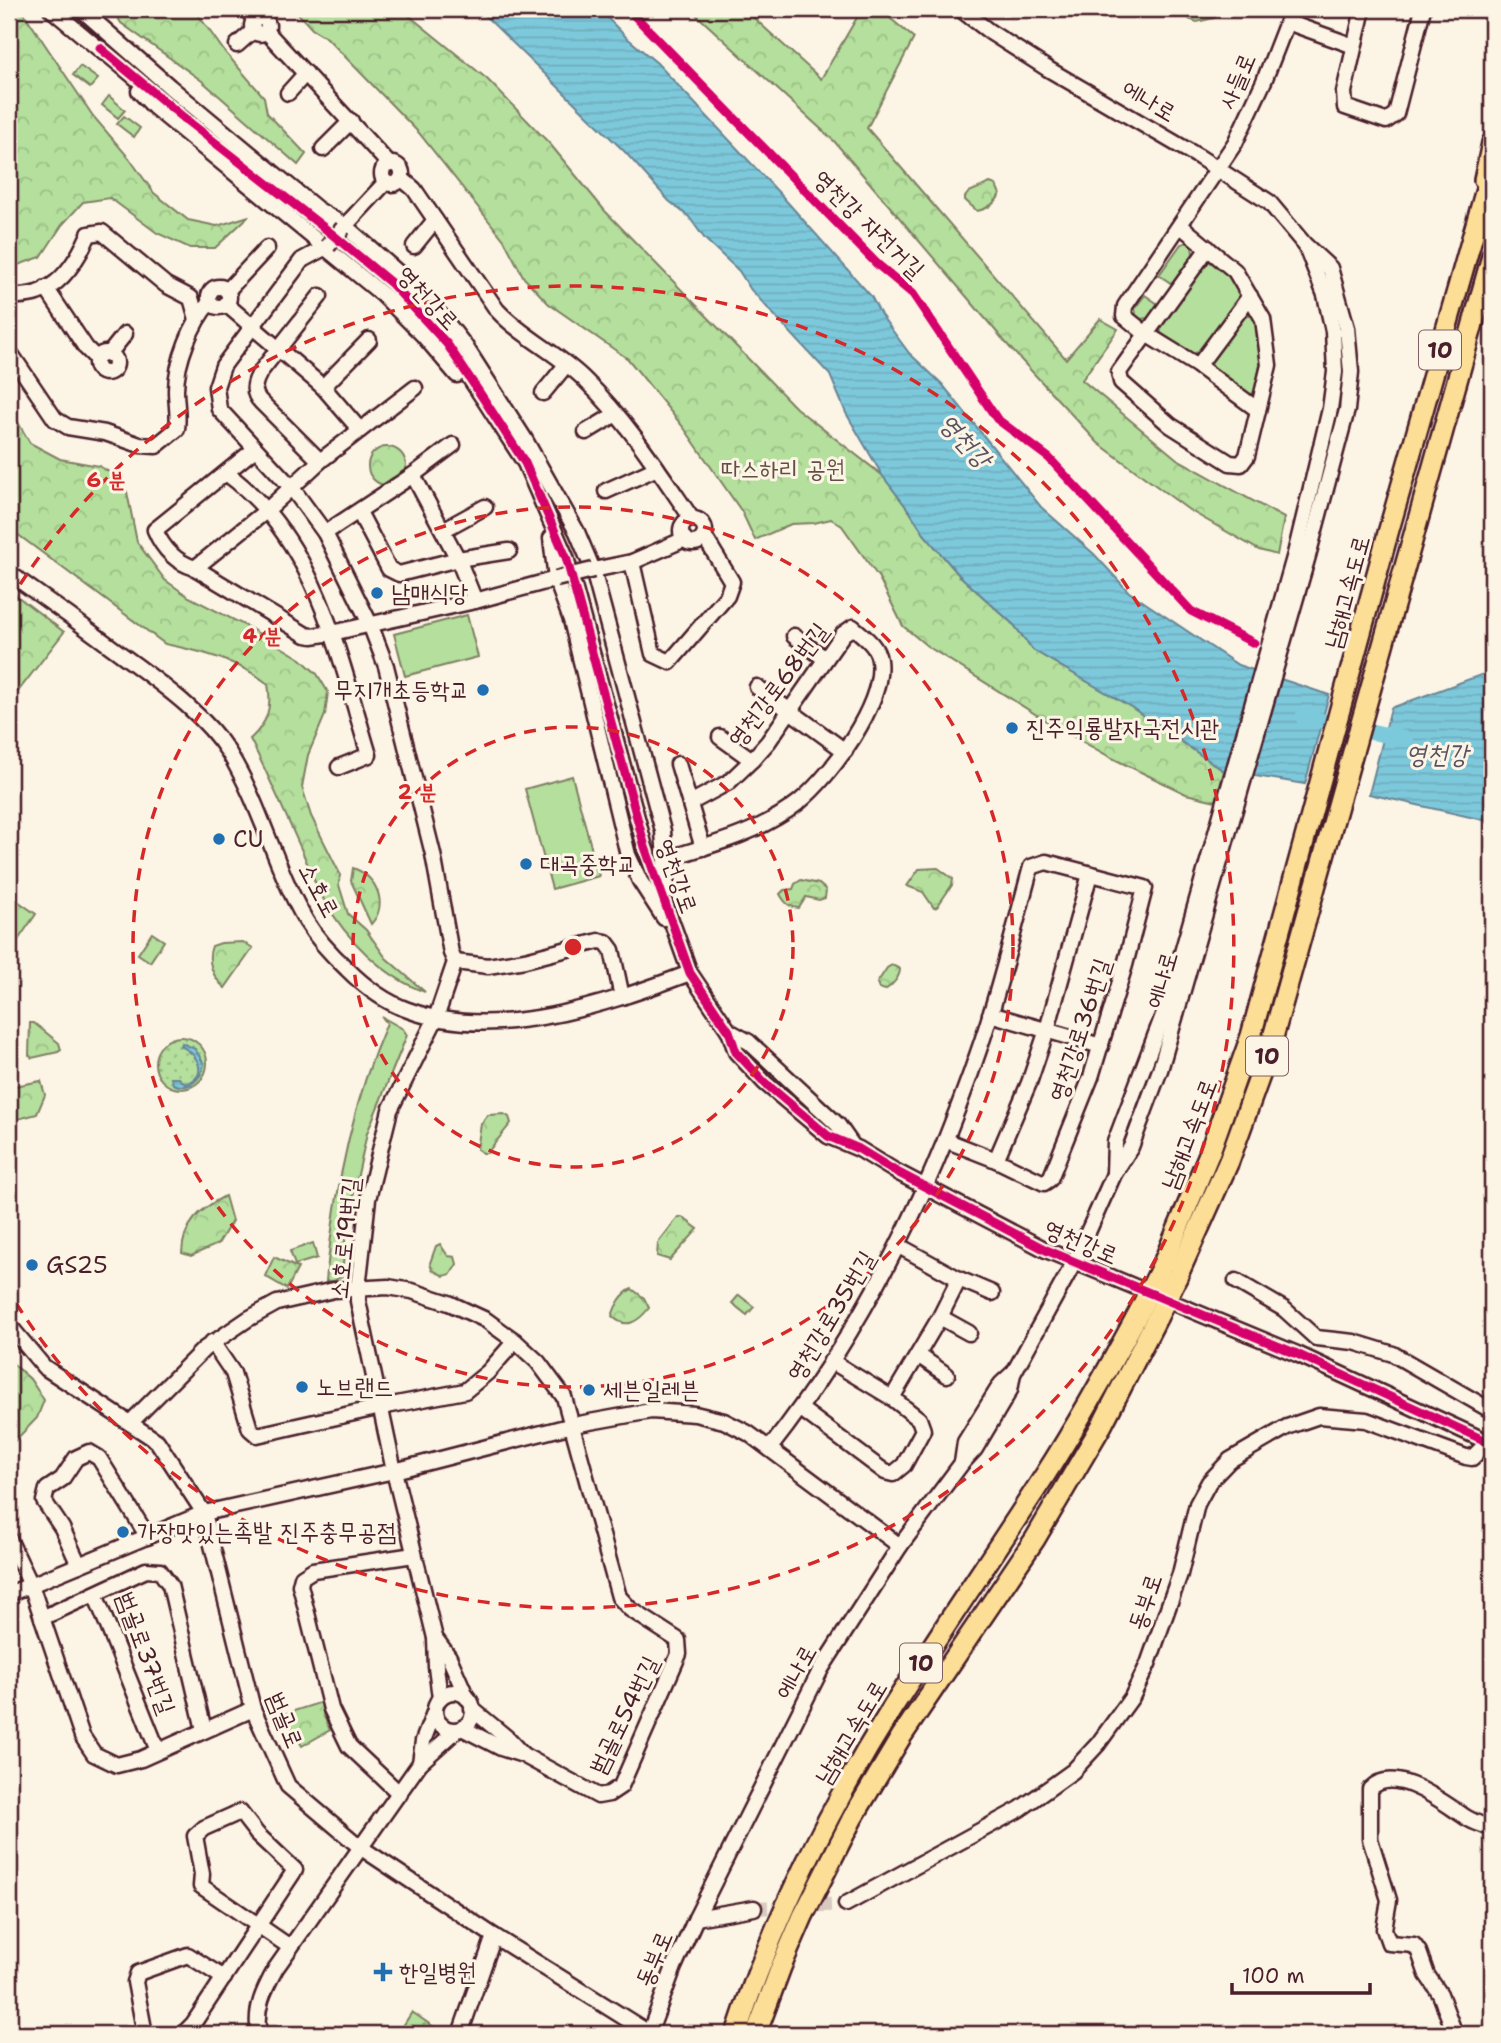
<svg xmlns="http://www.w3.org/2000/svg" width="1501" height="2043" font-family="'Shantell Sans','Poor Story',sans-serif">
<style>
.grass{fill:#b4df9c;stroke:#7f7f64;stroke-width:2}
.park{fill:url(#park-crowns);stroke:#7f7f64;stroke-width:2}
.garden{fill:url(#garden-dots);stroke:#7f7f64;stroke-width:2}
.water{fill:url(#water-rules);stroke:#698595;stroke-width:2}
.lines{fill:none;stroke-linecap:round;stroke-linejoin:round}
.river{stroke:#7dc9dc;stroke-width:16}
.minor-tunnel{stroke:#d8cac0;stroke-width:14;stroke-dasharray:14 7;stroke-linecap:butt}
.minor-casing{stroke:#4a1f2b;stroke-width:19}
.highway-casing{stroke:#4a1f2b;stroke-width:24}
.minor{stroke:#fcf5e5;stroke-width:14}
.highway{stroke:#fcde96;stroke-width:19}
.minor-bridge-casing{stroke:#4a1f2b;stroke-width:19;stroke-linecap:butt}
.highway-bridge-casing{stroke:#4a1f2b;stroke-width:24;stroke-linecap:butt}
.minor-bridge{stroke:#fcf5e5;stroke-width:14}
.highway-bridge{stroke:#fcde96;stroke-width:19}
.cycleway-casing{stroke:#fcf5e5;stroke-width:13}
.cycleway{stroke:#d6006c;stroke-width:9}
.ring{fill:none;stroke:#d62828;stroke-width:3.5;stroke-dasharray:12 9}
.poi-dot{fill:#1f6fb2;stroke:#fcf5e5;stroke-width:2.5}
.labels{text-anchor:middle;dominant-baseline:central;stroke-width:6;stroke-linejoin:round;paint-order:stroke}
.shield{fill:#fcf5e5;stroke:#7f5f63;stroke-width:2}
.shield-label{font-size:23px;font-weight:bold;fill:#4a1f2b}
.street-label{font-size:24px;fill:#4a1f2b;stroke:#fcf5e5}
.park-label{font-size:24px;fill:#644f47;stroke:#fcf5e5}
.poi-label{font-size:24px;fill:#4a1f2b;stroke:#fcf5e5;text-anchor:start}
.water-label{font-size:26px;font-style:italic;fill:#595260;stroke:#fcf5e5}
.centre{fill:#d62828;stroke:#fcf5e5;stroke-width:3.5}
.ring-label{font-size:21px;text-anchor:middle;font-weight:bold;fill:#d62828;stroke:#fcf5e5;stroke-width:6;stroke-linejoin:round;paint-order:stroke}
</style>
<defs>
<pattern id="park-crowns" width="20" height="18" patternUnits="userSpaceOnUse" patternTransform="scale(1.75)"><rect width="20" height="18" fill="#b4df9c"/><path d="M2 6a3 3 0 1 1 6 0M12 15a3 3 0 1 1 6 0" fill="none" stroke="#9cbf87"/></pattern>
<pattern id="garden-dots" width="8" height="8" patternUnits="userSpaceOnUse" patternTransform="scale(1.75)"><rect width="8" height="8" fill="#b4df9c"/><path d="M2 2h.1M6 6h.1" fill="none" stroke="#9cbf87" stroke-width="1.8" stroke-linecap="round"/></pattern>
<pattern id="water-rules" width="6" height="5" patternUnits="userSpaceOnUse" patternTransform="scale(1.75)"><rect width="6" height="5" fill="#7dc9dc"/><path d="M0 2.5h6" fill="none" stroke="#6eacbd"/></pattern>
</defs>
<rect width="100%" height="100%" fill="#fcf5e5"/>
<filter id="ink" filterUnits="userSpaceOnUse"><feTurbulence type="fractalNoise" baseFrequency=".0143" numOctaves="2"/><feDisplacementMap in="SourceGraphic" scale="14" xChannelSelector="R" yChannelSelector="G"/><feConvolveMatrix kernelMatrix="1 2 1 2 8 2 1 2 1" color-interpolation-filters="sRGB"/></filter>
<g filter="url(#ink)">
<g class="grass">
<path d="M80 66 98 79 90 88 73 75Z"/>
<path d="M109 96 125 110 118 118 102 105Z"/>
<path d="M124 116 140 128 134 137 117 124Z"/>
<path d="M1188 242 1192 246 1193 254 1172 284 1159 275 1181 244Z"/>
<path d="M1213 260 1228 274 1240 291 1237 300 1199 352 1191 354 1161 333 1160 325 1203 263Z"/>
<path d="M1145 295 1158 304 1148 318 1141 319 1136 315 1135 308Z"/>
<path d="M1250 315 1255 319 1261 360 1255 393 1247 395 1210 369V361L1243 316Z"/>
<path d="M467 615 478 657 405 676 394 634Z"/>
<path d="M572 776 599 876 552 889 525 789Z"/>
<path d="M152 933 164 941 150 962 138 954Z"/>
<path d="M382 1017 403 1029 407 1035 367 1133 346 1230 342 1276 334 1281H326C334 1194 352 1103 387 1023Z"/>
<path d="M313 1243 317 1258 295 1265 290 1251Z"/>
<path d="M739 1295 754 1307 747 1315 732 1303Z"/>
</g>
<g class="park">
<path d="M9 9H21L93 116 129 158 154 193 188 220 217 226 249 216 215 248H190L157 233 110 198 83 202 62 225 41 257 9 268Z"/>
<path d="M121 9H194L224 51 264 97 267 113 306 154 298 165 202 81 121 23 117 16Z"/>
<path d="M294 9H401L487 79 550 144 605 211 796 408 882 475 910 512 924 534 959 575 1014 625 1033 650 1131 707 1224 771 1216 801 1186 794 1112 758 1051 724 927 646 903 626 879 578 842 526 831 519 814 523 791 524 755 540 742 512 684 428 628 359 549 304 524 278 504 240 419 133 327 38 312 29Z"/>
<path d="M690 9H744L821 79 862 9H879L914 38 867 128 1066 359 1100 319 1118 329 1082 380 1177 459 1284 518 1277 555 1259 550 1189 510 1098 443 1012 350 834 141Z"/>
<path d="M1191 9H1214L1217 10 1214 18 1197 22 1189 19Z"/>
<path d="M990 183 996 185 1000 194C996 203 987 209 977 211L965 200V197L969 192Z"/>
<path d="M9 407 30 443 60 459 99 466 114 475 127 492 137 542 165 580 189 597 248 627 301 659 317 674 328 692 325 715 308 755 302 787 311 816 340 874 339 885 348 914 366 930 386 958 425 992C384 977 346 939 324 900 315 885 309 867 302 851 285 814 269 776 250 739 268 723 272 707 268 684 240 661 200 651 165 644L9 528Z"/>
<circle cx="387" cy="466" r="19"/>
<path d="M9 590 64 632 9 703Z"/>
<path d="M353 868C377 876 389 905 371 924L351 881Z"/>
<path d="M938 868 953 879 952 885 937 907 934 908 923 892 907 886 919 869Z"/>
<path d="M801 880 819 884 826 890 825 898 819 900 806 897 799 908C789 907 785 903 780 894L784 890 793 889 795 884Z"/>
<path d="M9 892 12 897 36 914 9 953Z"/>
<path d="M243 942 253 948 225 988C213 978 206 961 212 946L221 943Z"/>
<path d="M892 965 900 969C900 977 892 986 885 990L879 988 877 983 887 968Z"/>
<path d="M30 1023H34L59 1043 61 1050 58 1052 32 1058 29 1055Z"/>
<path d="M41 1081 45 1095 37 1114 18 1119 9 1117V1087Z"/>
<path d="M504 1114 509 1117 511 1123 487 1153H483L477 1149 481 1124 488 1115Z"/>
<path d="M225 1196 232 1221 218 1244 191 1256 182 1253C183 1224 200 1209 225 1196Z"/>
<path d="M678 1217H682L698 1229 670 1260 657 1256 658 1243Z"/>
<path d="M440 1244 448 1256 455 1257 457 1264 451 1274 444 1276 432 1270 430 1263 436 1246Z"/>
<path d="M274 1257 298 1268 287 1289 265 1276Z"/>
<path d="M632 1289 644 1298 649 1308C638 1322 626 1330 612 1316 615 1306 622 1293 632 1289Z"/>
<path d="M9 1360 30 1379 44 1400 37 1418 9 1447Z"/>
<path d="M322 1702 323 1714 330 1730 302 1746 284 1714Z"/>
<path d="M412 2012 444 2034H398Z"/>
</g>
<circle class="garden" cx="181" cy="1063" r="26"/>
<g class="water">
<path d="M478 9H599L626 37 657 63 781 195 871 296 881 315 909 353 942 384 1041 507 1094 554 1129 592 1238 665 1329 695 1305 784 1224 771 1131 707 1033 650 1014 625 959 575 924 534 910 512 882 475 846 413 830 375 751 290 739 271 705 239 689 217 669 201 625 152Z"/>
<path d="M1492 667V822L1369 794 1391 708 1489 672Z"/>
<path d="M182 1043 195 1049 204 1064C201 1080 189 1091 173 1084L171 1078H179L185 1084C210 1076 198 1054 181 1046Z"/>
</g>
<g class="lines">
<path class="river" d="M1303 717 1405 739"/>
<path class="minor-tunnel" d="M754 1908 846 1904"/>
<defs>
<g id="minor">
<path d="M51 9 104 53"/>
<path d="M81 9 170 87 317 209 345 226 403 277 444 319 465 346 524 438 577 532 593 570 663 831 667 890"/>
<path d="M245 9 256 19"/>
<path d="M960 9 990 32 1048 69 1199 157 1269 202 1305 245 1330 268 1347 328 1351 372 1347 410 1308 556 1160 1070 1131 1147 1114 1174 1075 1261 1014 1372 1001 1384 965 1442 962 1463"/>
<path d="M1363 9 1344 92 1345 107 1386 121 1396 114 1423 9"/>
<circle cx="260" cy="26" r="8"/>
<path d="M1287 22 1354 46"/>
<path d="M266 31 389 164"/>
<path d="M237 45 254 30"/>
<path d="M100 48 190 123 327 230 391 283 447 344 485 401 525 463 566 557 645 847 690 973 729 1031 736 1052 765 1083 828 1136 859 1149 895 1171 1046 1250 1297 1354 1488 1442"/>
<path d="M139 91 154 107 383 295 423 335 457 375"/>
<path d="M288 93 306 73"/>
<path d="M323 149 351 121"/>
<circle cx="392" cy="174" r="10"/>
<path d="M401 178 414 189 497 310C523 338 560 354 586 381 628 422 659 471 692 519"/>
<path d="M1181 226 1235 271 1263 319 1269 365 1247 456 1241 464 1230 463 1170 425 1121 382 1119 372 1208 248"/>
<path d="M343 228 385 183"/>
<path d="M328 246 302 260 223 366 216 387 219 409 292 488 325 533 370 624 386 666 433 854 451 953 455 962 436 1018 390 1110 368 1199 358 1288V1301L394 1471 435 1638 436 1667 440 1698"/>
<path d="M414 246 435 220"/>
<circle cx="219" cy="297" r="10"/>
<path d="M46 288 86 348 97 359"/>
<path d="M227 291 267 248"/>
<path d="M9 297C18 296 29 296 37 293 62 285 79 257 89 234L102 232 166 285 191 298 197 319"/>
<path d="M226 304 323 387 360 430"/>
<path d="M9 351 55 419 68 427 105 433 140 445 156 446 177 429C179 416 176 403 176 390 176 362 192 322 210 302"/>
<circle cx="106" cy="363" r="10"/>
<path d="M109 354 125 334"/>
<path d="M1198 366 1250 296"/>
<path d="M323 387 369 340"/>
<path d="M543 393 566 365"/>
<path d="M1258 410 1198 366 1146 334 1124 316 1125 306 1235 143 1264 81 1292 9"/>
<path d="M586 432 616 414"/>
<path d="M255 449 155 530C163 549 175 562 195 568L306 635 312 636 332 633 475 601 556 579"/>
<path d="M320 461 261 402C251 392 254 382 261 371L320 296"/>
<path d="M226 473C316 538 339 656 369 755L339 767"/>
<path d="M413 475 458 559 475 601"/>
<path d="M606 491 657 468"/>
<path d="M359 512 389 569 399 574 458 559 509 551"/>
<circle cx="693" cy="531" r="12"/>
<path d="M443 530 485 507"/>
<path d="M325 533 413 475 453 445"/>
<path d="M551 538 556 579 571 620 628 855 640 881 664 918"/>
<path d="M632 562 653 654 670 662 727 596 732 582 704 536"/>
<path d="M195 568 266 511 320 461 415 388"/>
<path d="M593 570 632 562 685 539"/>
<path d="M9 573C49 601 89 630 129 660 164 686 205 715 229 753 261 805 275 868 306 921 317 939 332 955 347 969 364 986 385 1002 408 1010 496 1043 607 1004 690 973"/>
<path d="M794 636 824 658"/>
<path d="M757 687 845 751"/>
<path d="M720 737 752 760"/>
<path d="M678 764 703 848"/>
<path d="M665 859C712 845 760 833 799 802 831 776 885 703 879 660 877 645 863 636 853 627L843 634 768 742 752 760 729 782 690 803"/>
<path d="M455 962 488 966 525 960 599 941 606 942 612 950 622 997"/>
<path d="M990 1014 1101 1046"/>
<path d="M729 1031 749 1042 838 1125 852 1145"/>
<path d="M996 1160 1029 1083 1047 1030 1090 874"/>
<path d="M1114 1173 1115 1142 1168 1002 1295 554 1330 409 1335 372 1333 331 1325 295 1307 249"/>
<path d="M899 1246 959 1279 992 1293"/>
<path d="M1236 1281 1284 1309 1316 1338 1354 1342 1393 1354 1492 1411"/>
<path d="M940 1317 969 1333"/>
<path d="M9 1325 44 1367 157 1441 204 1513 253 1709 288 1786 360 1847 494 1936 649 2033"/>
<path d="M212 1342 233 1373 250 1429 257 1435 381 1407 465 1391 488 1372 515 1341"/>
<path d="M918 1355 947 1375"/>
<path d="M892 1398 940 1317 959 1279"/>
<path d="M801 1409 885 1472 893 1474 904 1465 923 1430 919 1419 892 1398 831 1361"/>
<path d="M130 1423 204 1349 248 1319 277 1303 334 1290 388 1287 412 1291 449 1303 486 1320 515 1341 538 1362 564 1397 619 1597 630 1609 678 1640 679 1654 621 1786 609 1794 598 1796 523 1755 501 1748 462 1728"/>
<path d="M770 1448C865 1327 933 1187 982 1041 1001 984 1015 925 1031 867L1046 862 1145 888 1125 965 1091 1077 1050 1179 1044 1183 996 1160 945 1140"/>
<path d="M9 1539 31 1585 82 1736 94 1754 117 1765 141 1759 253 1709"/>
<path d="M79 1565 62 1528 44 1501 47 1489 62 1479 76 1458 89 1452 99 1458 148 1537"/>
<path d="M9 1594 204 1513 394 1471 573 1425 651 1411 695 1414 724 1421 748 1433 900 1546"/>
<path d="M95 1594 158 1751"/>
<path d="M42 1618 146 1570 160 1571 170 1585 204 1730"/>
<path d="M435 1638 449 1657 467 1698"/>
<circle cx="454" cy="1711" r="19"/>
<path d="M472 1709 506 1737 522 1754"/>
<path d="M420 1763 423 1741 435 1710"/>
<path d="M400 1794 349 1746 331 1709 300 1585 302 1577 313 1570 414 1555"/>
<path d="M846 1904 1020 1809 1073 1771 1098 1744 1132 1697 1148 1664 1180 1574 1197 1504 1209 1482 1230 1460 1287 1427 1319 1416 1366 1420 1466 1457 1472 1458 1488 1442 1492 1444"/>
<path d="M696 1918 754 1908"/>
<path d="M145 2034 135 1982 138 1973 188 1955 224 1978"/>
<path d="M183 2034 193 2024 295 1870 257 1834 240 1812 204 1828 195 1836 202 1874 201 1886 290 1947"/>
<path d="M259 2034C254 2009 264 1990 276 1968L420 1763 457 1730"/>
<path d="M460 2034 494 1936"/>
<path d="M649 2034 674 1967 696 1918 821 1669 900 1546 962 1463 975 1449 1010 1390 1013 1373"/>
<path d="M1455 2034 1440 1994 1427 1975 1419 1952 1414 1945 1389 1943 1384 1929 1389 1900 1370 1839V1789C1395 1763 1445 1804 1467 1818 1475 1823 1484 1825 1492 1829"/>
</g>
<g id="highway">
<path d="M1484 180 1492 143"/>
<path d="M1162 1266 1209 1154 1251 1036 1388 533 1492 168"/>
<path d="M1177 1277 1229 1161 1270 1048 1492 256"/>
<path d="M736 2034C771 1925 830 1807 891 1710 941 1631 994 1554 1045 1475 1079 1422 1110 1366 1140 1310"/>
<path d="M756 2034 781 1967 803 1916 852 1819 901 1737 1035 1539 1102 1425 1157 1318"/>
</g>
</defs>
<use href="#minor" class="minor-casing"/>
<use href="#highway" class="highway-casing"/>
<use href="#minor" class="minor"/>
<use href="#highway" class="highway"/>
<defs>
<g id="minor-bridge">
<path d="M328 246 343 228"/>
<path d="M556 579 593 570"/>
</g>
<g id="highway-bridge">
<path d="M1140 1310 1162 1266"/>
<path d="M1157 1318 1177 1277"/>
</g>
</defs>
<use href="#minor-bridge" class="minor-bridge-casing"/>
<use href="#highway-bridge" class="highway-bridge-casing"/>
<use href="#minor-bridge" class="minor-bridge"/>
<use href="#highway-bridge" class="highway-bridge"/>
<defs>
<g id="cycleway">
<path d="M628 9 877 264 913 294 997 419 1049 458 1191 611 1254 643"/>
<path d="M100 48 190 123 327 230 391 283 447 344 485 401 525 463 566 557 645 847 690 973 729 1031 736 1052 765 1083 828 1136 859 1149 895 1171 1046 1250 1297 1354 1488 1442"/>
</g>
</defs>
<use href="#cycleway" class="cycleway-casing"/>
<use href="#cycleway" class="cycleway"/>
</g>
</g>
<g class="ring">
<circle cx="573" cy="947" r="220"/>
<circle cx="573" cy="947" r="440"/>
<path d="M9 602A661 661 0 1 1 9 1292"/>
</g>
<g class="poi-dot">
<circle cx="377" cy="593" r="7"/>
<circle cx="483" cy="690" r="7"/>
<circle cx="1012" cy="728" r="7"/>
<circle cx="219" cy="839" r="7"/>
<circle cx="526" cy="864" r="7"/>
<circle cx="32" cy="1265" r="7"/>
<circle cx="302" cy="1387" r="7"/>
<circle cx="589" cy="1390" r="7"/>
<circle cx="123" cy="1532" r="7"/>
<path d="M379.5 1961.5h7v7h7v7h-7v7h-7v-7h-7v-7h7z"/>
</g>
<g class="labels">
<g class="shield">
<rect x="1419" y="330.5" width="42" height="39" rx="5"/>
<rect x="1246" y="1036.5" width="42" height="39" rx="5"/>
<rect x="900" y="1643.5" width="42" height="39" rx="5"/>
</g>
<g class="shield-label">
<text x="1440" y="350">10</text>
<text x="1267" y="1056">10</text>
<text x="921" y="1663">10</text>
</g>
<g class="street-label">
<text transform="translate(1237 81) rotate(-67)">사들로</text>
<text transform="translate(1149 101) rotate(30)">에나로</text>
<text transform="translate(869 224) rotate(44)">영천강 자전거길</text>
<text transform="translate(428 298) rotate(47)">영천강로</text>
<text transform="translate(1347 592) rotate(-75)">남해고속도로</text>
<text transform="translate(778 685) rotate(-53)">영천강로68번길</text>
<text transform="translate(677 876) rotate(70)">영천강로</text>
<text transform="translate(319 890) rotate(62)">소호로</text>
<text transform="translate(1162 980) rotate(-74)">에나로</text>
<text transform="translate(1080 1030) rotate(-72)">영천강로36번길</text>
<text transform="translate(1189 1134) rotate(-69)">남해고속도로</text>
<text transform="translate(345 1238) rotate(-84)">소호로19번길</text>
<text transform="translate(1081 1242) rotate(23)">영천강로</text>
<text transform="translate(831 1316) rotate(-59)">영천강로35번길</text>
<text transform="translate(1145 1602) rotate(-71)">동부로</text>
<text transform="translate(146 1653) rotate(70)">범골로37번길</text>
<text transform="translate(796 1672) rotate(-61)">에나로</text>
<text transform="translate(624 1715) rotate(-64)">범골로54번길</text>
<text transform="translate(285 1720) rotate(68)">범골로</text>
<text transform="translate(851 1732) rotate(-59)">남해고속도로</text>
<text transform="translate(654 1959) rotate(-67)">동부로</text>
</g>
<g class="park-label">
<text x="783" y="469">따스하리 공원</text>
</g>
<g class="poi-label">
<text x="391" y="593">남매식당</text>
<text x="469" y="690" text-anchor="end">무지개초등학교</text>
<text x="1026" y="728">진주익룡발자국전시관</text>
<text x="233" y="839">CU</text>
<text x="540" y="864">대곡중학교</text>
<text x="46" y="1265">GS25</text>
<text x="316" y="1387">노브랜드</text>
<text x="603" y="1390">세븐일레븐</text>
<text x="137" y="1532">가장맛있는족발 진주충무공점</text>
<text x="399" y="1972">한일병원</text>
</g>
<g class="water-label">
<text transform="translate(966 440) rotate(47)">영천강</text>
<text x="1437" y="753">영천강</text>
</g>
</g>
<circle cx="573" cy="947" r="10" class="centre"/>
<g class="ring-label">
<text x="106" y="487">6 분</text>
<text x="262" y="643">4 분</text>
<text x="417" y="799">2 분</text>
</g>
<rect width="1501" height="2043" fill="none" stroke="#fcf5e5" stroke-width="35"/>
<rect x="18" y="18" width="1466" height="2008" fill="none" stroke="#4a1f2b" stroke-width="2.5" filter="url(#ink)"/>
<path d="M1232 1983v10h138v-10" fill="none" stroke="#4a1f2b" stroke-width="3.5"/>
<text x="1242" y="1983" font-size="21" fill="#4a1f2b" stroke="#fcf5e5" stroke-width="5" paint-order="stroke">100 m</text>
</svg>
